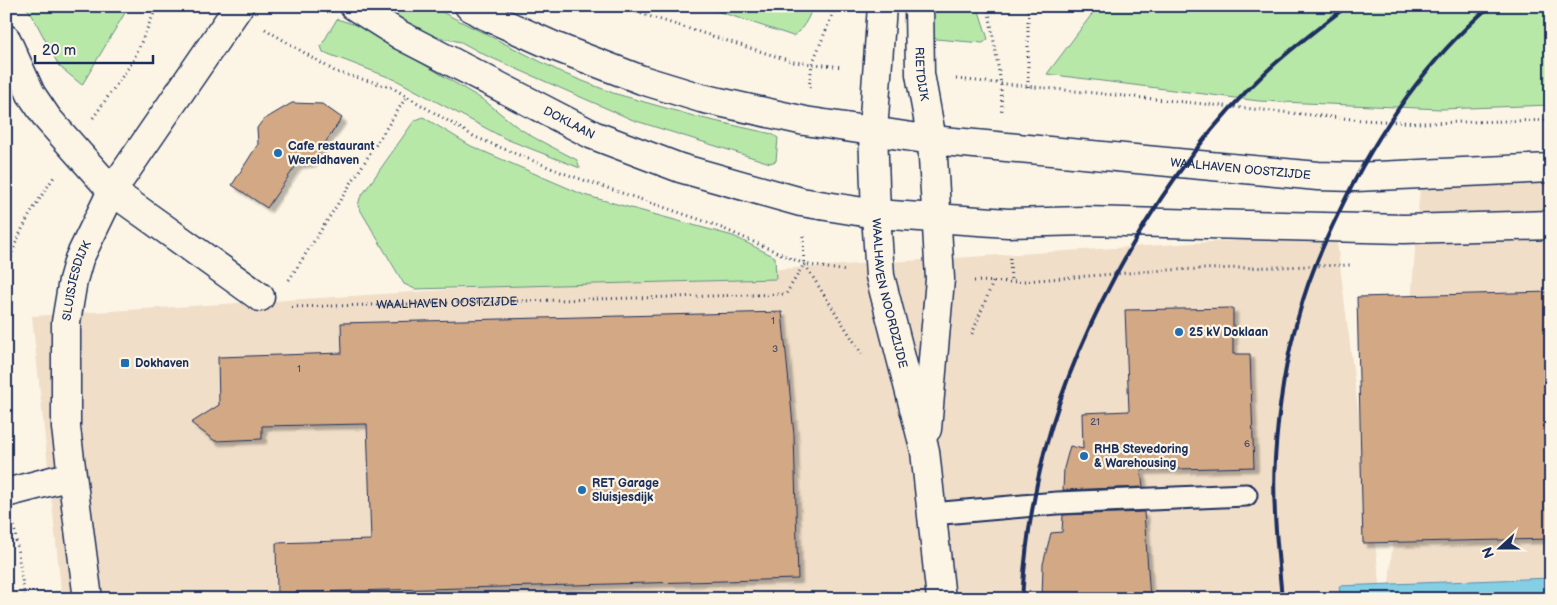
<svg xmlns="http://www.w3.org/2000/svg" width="1557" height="605" font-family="'Balsamiq Sans',sans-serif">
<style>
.built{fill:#f0dec8}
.green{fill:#b7e8a8;stroke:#698c83}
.water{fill:#84cfe4;stroke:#5a8fae}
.building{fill:#d3a884;stroke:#1b2f5e;filter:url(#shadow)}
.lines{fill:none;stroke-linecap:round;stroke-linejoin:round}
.lane-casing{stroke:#1b2f5e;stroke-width:25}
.street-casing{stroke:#1b2f5e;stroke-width:31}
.secondary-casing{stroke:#1b2f5e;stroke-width:31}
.path{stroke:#1b2f5e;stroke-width:3;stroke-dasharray:1 4;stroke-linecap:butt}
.lane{stroke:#fcf5e5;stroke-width:21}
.street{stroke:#fcf5e5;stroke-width:28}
.secondary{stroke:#fcf5e5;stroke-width:28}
.rail{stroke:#1b2f5e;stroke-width:4}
.poi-dot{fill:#1f6fb2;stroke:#fcf5e5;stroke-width:2}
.labels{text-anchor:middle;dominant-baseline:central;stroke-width:4.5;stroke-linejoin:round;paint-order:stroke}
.number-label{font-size:10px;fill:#494d68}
.street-label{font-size:12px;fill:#1b2f5e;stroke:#fcf5e5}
.poi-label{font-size:12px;font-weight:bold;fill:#1b2f5e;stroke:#fcf5e5;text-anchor:start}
</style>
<defs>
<filter id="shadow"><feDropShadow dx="4.5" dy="4.5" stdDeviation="1" flood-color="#0004"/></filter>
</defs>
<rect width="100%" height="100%" fill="#fcf5e5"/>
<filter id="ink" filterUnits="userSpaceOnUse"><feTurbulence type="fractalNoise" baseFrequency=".02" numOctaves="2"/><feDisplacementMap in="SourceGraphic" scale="10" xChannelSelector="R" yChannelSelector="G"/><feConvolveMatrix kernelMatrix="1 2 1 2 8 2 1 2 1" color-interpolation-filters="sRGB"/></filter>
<g filter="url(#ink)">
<g class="built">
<path d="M1422 161H1551V599H1388Z"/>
<path d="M1336 234 1382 599H62L32 316Z"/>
</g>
<g class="green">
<path d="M25 6H129L82 85 59 66 32 15Z"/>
<path d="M373 6H430L565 74 613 93 697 117 772 134 778 138 776 161 770 163 633 120 485 55 461 42 410 31Z"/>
<path d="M702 6H812C810 18 802 30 793 36Z"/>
<path d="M933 6H975L978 8 988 39 983 43 936 39 932 36Z"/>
<path d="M1098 6H1551V105L1441 109 1259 101 1047 74Z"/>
<path d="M337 19 362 27 485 101 516 126 533 137 577 160 580 168 506 139 396 80 323 52 321 46Z"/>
<path d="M423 117 471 146 584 195 733 236 775 257 776 279 415 289 404 284 358 206 360 198 414 121Z"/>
</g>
<path class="water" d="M1551 578V599H1341L1339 586Z"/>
<g class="building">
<path d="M292 103 322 104 342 118 312 162 297 164 267 208 232 185 258 144 257 128 263 120Z"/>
<path d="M1551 292V539L1363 543 1357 297Z"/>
<path d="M1233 308V354H1250L1254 467 1141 470 1143 487 1063 490 1064 468 1070 446 1083 449 1082 413 1129 411 1125 310Z"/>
<path d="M782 312 794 435 798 579 277 593 276 543 371 540 367 424 262 426V439L215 441 191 423 219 405 218 357 342 353 341 323Z"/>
<path d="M1144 512 1150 599H1042L1043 564 1051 533 1062 532 1063 515Z"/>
</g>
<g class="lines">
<defs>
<path id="lane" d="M932 514 1057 503 1246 495"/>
<g id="street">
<path id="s2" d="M882 6 873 131 876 214 880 276 925 451 941 599"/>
<path id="s3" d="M919 6 920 74 932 140 940 279 927 429"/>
<path d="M6 39 31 94 48 119 112 191 260 297"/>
<path d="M6 493 71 476"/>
<path id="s4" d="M88 599 66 428V322L73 280 79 259 112 191 239 6"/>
</g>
<g id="secondary">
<path id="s5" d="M354 6 400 35 593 135 680 168 801 202 876 214 1008 223 1084 221 1404 229 1551 225"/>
<path id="s6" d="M469 6 482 14 556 47 642 80 701 98 805 121 932 140 1318 176 1356 177 1551 168"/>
</g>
</defs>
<use href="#lane" class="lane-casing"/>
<use href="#street" class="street-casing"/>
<use href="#secondary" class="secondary-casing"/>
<g class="path">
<path d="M617 6 794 62 843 67"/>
<path d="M988 6 1001 84 1002 112"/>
<path d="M265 29 336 72 391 87 475 137 563 173 710 223 804 264 846 271"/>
<path d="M956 79 1362 120 1422 123 1551 120"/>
<path d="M1028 87V6"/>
<path d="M809 88 812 64 836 6"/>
<path d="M93 118 133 61 157 6"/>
<path d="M803 236 804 264"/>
<path d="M1010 258 1011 282"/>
<path d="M805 265 862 354"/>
<path d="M6 277C14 236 31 212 54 177"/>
<path d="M289 280 407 96"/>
<path d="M974 281 1011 282 1166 270 1350 265"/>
<path id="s1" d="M292 307 786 294 804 264"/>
<path d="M972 334 993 282"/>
<path d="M14 526 25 599"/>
</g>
<use href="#lane" class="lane"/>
<use href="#street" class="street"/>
<use href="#secondary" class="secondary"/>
<g class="rail">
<path d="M1022 599C1025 549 1032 501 1044 453 1079 321 1165 167 1265 73 1290 49 1319 28 1347 6"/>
<path d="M1282 599C1278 553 1272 505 1275 459 1278 411 1285 361 1299 314 1308 279 1323 245 1339 212 1376 134 1424 63 1490 6"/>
</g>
</g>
</g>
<g class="poi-dot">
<circle cx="278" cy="153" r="5"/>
<circle cx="1179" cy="332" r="5"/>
<rect x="120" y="358" width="10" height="10" rx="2.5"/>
<circle cx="1084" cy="456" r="5"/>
<circle cx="582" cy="490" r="5"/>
</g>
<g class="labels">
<g class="number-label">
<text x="773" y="321">1</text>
<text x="775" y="349">3</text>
<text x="299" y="369">1</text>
<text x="1095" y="422">21</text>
<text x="1247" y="444">6</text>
</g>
<g class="street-label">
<text stroke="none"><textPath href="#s3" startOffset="68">RIETDIJK</textPath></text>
<text stroke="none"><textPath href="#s5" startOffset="245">DOKLAAN</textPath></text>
<text stroke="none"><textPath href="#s6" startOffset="795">WAALHAVEN OOSTZIJDE</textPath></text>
<text stroke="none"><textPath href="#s4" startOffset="321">SLUISJESDIJK</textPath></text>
<text stroke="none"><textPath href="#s2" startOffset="289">WAALHAVEN NOORDZIJDE</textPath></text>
<text stroke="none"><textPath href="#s1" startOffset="155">WAALHAVEN OOSTZIJDE</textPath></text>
</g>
<g class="poi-label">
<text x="288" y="146">Cafe restaurant<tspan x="288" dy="14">Wereldhaven</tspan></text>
<text x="1189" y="332">25 kV Doklaan</text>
<text x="135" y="363">Dokhaven</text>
<text x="1094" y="449">RHB Stevedoring<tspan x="1094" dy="14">&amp; Warehousing</tspan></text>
<text x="592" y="483">RET Garage<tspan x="592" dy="14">Sluisjesdijk</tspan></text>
</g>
</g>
<rect width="1557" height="605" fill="none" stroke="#fcf5e5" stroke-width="25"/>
<rect x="12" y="12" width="1532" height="580" fill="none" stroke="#1b2f5e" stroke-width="2" filter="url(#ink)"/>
<g transform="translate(1500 548) rotate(249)" stroke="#fcf5e5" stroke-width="4" paint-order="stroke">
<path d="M0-4L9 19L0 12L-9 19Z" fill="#1b2f5e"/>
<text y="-8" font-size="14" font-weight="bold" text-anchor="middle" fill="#1b2f5e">N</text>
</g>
<path d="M35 55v8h118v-8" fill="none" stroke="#1b2f5e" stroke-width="2.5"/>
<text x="42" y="55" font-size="15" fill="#1b2f5e" stroke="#fcf5e5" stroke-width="4" paint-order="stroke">20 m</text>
</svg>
